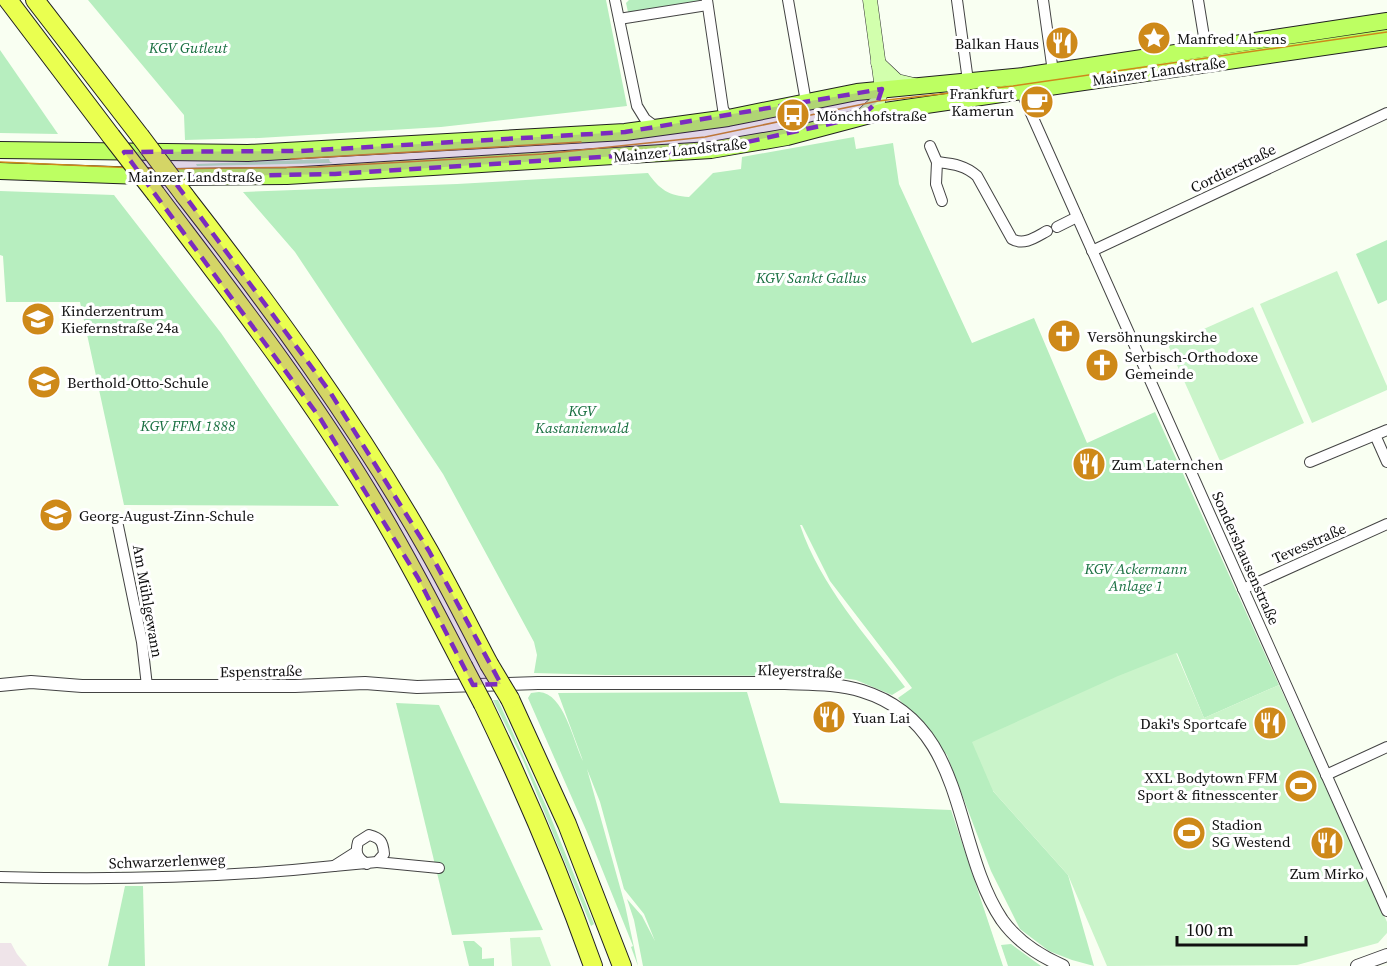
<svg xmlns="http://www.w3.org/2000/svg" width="1387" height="966" font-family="'Source Serif 4',serif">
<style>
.industrial{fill:#efe4e9}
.green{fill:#b7eebf}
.pitch{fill:#caf4ca}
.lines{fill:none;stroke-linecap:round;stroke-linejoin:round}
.minor-casing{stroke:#434343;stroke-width:12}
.tertiary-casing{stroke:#434343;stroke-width:14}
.secondary-casing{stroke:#323232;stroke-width:15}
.primary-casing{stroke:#212121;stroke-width:18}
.motorway-casing{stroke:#212121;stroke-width:20}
.minor{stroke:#fff;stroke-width:10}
.tertiary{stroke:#fff;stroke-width:12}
.secondary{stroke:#d2ffad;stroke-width:14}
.primary{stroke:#bdff62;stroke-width:16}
.motorway{stroke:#eaff50;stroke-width:18}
.tram{stroke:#ce8919;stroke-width:1.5}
.motorway-bridge-casing{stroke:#212121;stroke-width:20;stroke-linecap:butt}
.motorway-bridge{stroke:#eaff50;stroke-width:18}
.marked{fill:#7b2cbf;fill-opacity:0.2;stroke:#7b2cbf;stroke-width:4.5;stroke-dasharray:12 8;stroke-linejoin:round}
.labels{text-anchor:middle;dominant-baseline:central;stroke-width:6;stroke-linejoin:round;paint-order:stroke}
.poi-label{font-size:15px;fill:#101010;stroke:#fff;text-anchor:start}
.park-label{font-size:15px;font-style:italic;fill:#186f40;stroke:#fff}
.street-label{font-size:15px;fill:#101010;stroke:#fff}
</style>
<rect width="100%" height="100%" fill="#f9fff2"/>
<path class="industrial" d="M0 943H11L17 954 27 966H0Z"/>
<g class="green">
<path d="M88 0H606L627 106 441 127 259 138 185 140 184 115Z"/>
<path d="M629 0H701L698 4 631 14 628 12 626 3Z"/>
<path d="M0 50 58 134 0 133Z"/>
<path d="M854 137 856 149 893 143 899 184 972 343 1034 318 1087 443 1155 412 1279 685 1204 718 1177 653 993 791 1068 875 1094 966 1072 960 1049 951 1020 929 991 871 947 755 898 698 912 688 830 581 802 525H800C821 587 867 636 905 687L892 695 856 680 829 676 606 675 534 673 537 655 534 642 443 474 295 252 243 192 457 184 648 173C659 189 669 196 689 197L713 173 741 169 742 157Z"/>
<path d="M329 159 330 162 333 163 197 166 196 164Z"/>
<path d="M0 191 114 195 221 333 339 506 124 505 80 302H6L3 256 0 255Z"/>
<path d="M1387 240V300L1378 304 1356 254Z"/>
<path d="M539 692C564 693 573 741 583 761L558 693 747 692 780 803 951 810 1003 966H643L634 920 627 899 642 916 655 941 644 914 624 889 600 802 587 769 625 905 638 966 631 947 633 946 587 832 528 698 531 693Z"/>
<path d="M493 700H498L547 808 594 924 591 926 523 760Z"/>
<path d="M396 703 439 705 543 930 452 935Z"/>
<path d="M125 886H143L145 966H108Z"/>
<path d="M463 941H474L482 948V959L494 958V966H469Z"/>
<path d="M1011 944 1041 966H1008L1001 945Z"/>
</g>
<g class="pitch">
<path d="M1337 271 1387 386V390L1312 423 1260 304Z"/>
<path d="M1253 307 1304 423 1220 461 1168 345Z"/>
<path d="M1176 653 1204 718 1279 685 1387 922V933L1378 943 1297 965 1107 966 1068 875 993 791 972 742 1118 676Z"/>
<path d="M540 937 551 966H512L510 938Z"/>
</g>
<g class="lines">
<defs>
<g id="minor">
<path d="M615 0 637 106 645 119 657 128"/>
<path d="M707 0 723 109 728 118"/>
<path d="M788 0 806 102"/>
<path d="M957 0 968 81"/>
<path d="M1043 0 1053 72"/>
<path d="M1198 0 1206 49"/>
<path d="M619 19 707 5"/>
<path d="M1021 91 1387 911"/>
<path d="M930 146 937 162 936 184 942 201"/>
<path d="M937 162C953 164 965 165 977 176L1012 239C1024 246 1036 237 1047 231"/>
<path d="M1057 227 1077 217"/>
<path d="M1092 251 1387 113"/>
<path d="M1375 435 1387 462"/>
<path d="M1310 462 1387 430"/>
<path d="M117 521 142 642 147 686"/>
<path d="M1243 589 1387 524"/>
<path d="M1326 775 1387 747"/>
<path d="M356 852 334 866 377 862 384 854C383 842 381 838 369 835L358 842C355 853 357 858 367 864"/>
<path d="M377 862 439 868"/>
<path d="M0 877C111 880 223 878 334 866"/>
</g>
<g id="tertiary">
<path d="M0 685 31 682 82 686H295L365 683 417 687 538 683H785C810 684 837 683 862 691 969 724 951 844 1002 920 1017 941 1040 956 1063 966"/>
<path d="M1357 966 1387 955"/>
</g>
<g id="secondary">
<path d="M878 63 897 81 914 85"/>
<path d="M862 116 878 101 882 89 870 0"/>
</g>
<g id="primary">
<path d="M0 150 248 153 625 132 728 118 857 92 1023 76 1387 21"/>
<path d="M0 171 170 177 287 176 711 150 787 137 885 111 1387 38"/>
</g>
<g id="motorway">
<path d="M8 0 111 136"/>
<path d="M35 0 140 136"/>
<path d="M156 194C230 292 306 389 369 494 403 550 433 608 463 666"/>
<path d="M185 196C273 309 358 426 429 551 450 588 469 626 489 664"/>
<path d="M510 699 567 824 622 966"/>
<path d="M483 704C524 789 561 876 593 966"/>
</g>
</defs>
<use href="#minor" class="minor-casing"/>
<use href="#tertiary" class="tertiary-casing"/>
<use href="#secondary" class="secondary-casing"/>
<use href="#primary" class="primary-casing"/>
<use href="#motorway" class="motorway-casing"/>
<use href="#minor" class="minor"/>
<use href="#tertiary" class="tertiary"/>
<use href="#secondary" class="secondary"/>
<use href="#primary" class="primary"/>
<use href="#motorway" class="motorway"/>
<g class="tram">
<path d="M291 159 581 142"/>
<path d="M0 162 159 169 317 167 543 154 705 137 878 101 1013 86 1387 32"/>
</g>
<defs>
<g id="motorway-bridge">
<path d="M111 136 156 194"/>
<path d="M140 136 185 196"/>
<path d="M489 664 510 699"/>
<path d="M463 666 483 704"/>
</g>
</defs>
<use href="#motorway-bridge" class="motorway-bridge-casing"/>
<use href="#motorway-bridge" class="motorway-bridge"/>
</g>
<path class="marked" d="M882 89 878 101 861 117 711 150 335 174 171 177 330 392 429 551 501 684 473 685 418 578 320 418 124 152 301 151 625 132Z"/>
<defs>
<symbol id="sight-disc" viewBox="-11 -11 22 22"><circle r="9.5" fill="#ce8919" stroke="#fff"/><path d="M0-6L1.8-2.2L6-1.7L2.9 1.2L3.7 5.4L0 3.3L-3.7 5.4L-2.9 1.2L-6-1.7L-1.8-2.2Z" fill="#fff"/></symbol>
<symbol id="restaurant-disc" viewBox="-11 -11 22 22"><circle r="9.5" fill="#ce8919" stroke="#fff"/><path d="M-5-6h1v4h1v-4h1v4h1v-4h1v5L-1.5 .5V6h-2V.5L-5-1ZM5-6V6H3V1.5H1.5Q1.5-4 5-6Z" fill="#fff"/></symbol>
<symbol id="cafe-disc" viewBox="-11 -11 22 22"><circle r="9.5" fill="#ce8919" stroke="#fff"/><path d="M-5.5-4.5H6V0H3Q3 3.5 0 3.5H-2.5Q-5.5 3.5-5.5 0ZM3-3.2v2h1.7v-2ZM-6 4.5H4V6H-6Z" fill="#fff"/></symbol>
<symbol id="bus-disc" viewBox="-11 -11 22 22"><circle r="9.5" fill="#ce8919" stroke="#fff"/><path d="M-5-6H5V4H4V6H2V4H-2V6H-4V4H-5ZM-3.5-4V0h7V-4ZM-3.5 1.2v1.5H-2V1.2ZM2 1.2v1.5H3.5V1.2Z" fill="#fff"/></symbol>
<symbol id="school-disc" viewBox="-11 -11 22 22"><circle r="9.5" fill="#ce8919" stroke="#fff"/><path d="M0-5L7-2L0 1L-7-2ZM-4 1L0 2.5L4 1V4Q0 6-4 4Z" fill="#fff"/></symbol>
<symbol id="church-disc" viewBox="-11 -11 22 22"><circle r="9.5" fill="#ce8919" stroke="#fff"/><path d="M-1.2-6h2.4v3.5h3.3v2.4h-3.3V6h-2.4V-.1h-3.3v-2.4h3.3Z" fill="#fff"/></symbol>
<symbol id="stadium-disc" viewBox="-11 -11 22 22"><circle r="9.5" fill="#ce8919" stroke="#fff"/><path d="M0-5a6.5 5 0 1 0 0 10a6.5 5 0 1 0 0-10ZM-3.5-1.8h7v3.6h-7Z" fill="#fff"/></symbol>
</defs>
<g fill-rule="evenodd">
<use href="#sight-disc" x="1135" y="19" width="38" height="38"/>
<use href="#restaurant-disc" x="1043" y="24" width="38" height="38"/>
<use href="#cafe-disc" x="1018" y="83" width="38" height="38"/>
<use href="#bus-disc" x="774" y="96" width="38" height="38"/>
<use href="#school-disc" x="19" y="300" width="38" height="38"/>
<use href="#church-disc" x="1045" y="317" width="38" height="38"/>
<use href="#church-disc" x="1083" y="346" width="38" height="38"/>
<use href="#school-disc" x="25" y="363" width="38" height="38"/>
<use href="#restaurant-disc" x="1070" y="445" width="38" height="38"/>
<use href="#school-disc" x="37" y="496" width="38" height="38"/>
<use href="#restaurant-disc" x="810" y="698" width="38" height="38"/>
<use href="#restaurant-disc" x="1251" y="704" width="38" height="38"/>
<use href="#stadium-disc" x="1282" y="767" width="38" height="38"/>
<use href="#stadium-disc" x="1170" y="814" width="38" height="38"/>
<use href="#restaurant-disc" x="1308" y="824" width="38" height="38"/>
</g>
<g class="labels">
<g class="poi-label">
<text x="1177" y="38">Manfred Ahrens</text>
<text x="1039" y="43" text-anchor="end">Balkan Haus</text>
<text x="1014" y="93" text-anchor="end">Frankfurt<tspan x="1014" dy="17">Kamerun</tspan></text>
<text x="816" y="115">Mönchhofstraße</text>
<text x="61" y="310">Kinderzentrum<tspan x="61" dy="17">Kiefernstraße 24a</tspan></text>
<text x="1087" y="336">Versöhnungskirche</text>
<text x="1125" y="356">Serbisch-Orthodoxe<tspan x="1125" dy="17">Gemeinde</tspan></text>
<text x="67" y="382">Berthold-Otto-Schule</text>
<text x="1112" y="464">Zum Laternchen</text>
<text x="79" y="515">Georg-August-Zinn-Schule</text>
<text x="852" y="717">Yuan Lai</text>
<text x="1247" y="723" text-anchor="end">Daki's Sportcafe</text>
<text x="1278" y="777" text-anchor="end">XXL Bodytown FFM<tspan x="1278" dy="17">Sport &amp; fitnesscenter</tspan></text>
<text x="1212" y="824">Stadion<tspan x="1212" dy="17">SG Westend</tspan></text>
<text x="1327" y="873" text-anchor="middle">Zum Mirko</text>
</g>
<g class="park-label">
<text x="188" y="47">KGV Gutleut</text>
<text x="811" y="277">KGV Sankt Gallus</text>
<text x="582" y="410">KGV<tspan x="582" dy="17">Kastanienwald</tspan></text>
<text x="188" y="425">KGV FFM 1888</text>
<text x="1136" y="568">KGV Ackermann<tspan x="1136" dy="17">Anlage 1</tspan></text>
</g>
<g class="street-label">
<text transform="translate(1159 71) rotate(-8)">Mainzer Landstraße</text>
<text transform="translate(680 150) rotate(-6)">Mainzer Landstraße</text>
<text transform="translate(1233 168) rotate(-26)">Cordierstraße</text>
<text x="195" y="176">Mainzer Landstraße</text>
<text transform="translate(1309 543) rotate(-24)">Tevesstraße</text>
<text transform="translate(1246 558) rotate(66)">Sondershausenstraße</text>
<text transform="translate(148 601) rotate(80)">Am Mühlgewann</text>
<text transform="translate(261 671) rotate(-1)">Espenstraße</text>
<text transform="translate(800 671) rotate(2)">Kleyerstraße</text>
<text transform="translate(167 861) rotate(-2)">Schwarzerlenweg</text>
</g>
</g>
<path d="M1177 936v9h129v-9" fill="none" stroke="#101010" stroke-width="3"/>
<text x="1186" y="936" font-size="18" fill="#101010" stroke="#ffffff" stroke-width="4.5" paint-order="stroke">100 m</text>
</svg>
